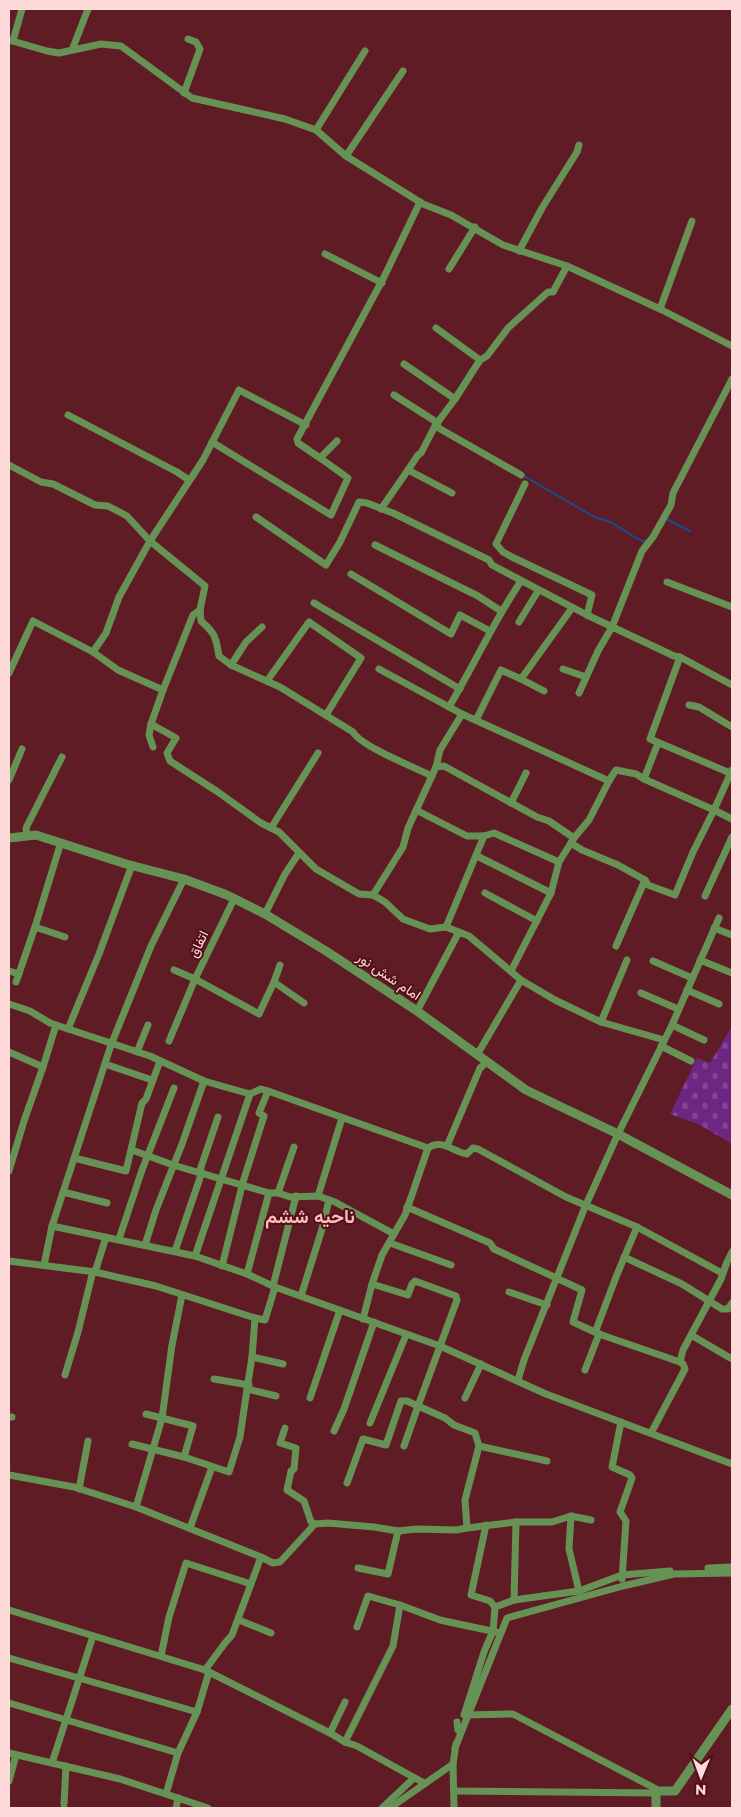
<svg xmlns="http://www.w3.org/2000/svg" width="741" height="1817" font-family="Montserrat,Vazirmatn,sans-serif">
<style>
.cemetery{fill:url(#cemetery-stones)}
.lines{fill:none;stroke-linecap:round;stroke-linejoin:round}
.stream{stroke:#184c92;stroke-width:2}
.minor{stroke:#679256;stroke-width:7}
.tertiary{stroke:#679256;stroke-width:9}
.labels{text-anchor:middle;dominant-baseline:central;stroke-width:4;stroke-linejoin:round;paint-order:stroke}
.street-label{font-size:14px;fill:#fdd9da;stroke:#53101a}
.district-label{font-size:19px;font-weight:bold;fill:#febbbc;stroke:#53101a}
</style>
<defs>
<pattern id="cemetery-stones" width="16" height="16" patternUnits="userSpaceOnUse" patternTransform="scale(1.25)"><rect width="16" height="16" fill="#6d2682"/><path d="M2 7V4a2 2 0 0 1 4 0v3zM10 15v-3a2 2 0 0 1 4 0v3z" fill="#834593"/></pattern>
</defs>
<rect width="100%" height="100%" fill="#5f1c24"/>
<path class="cemetery" d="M732 1026V1144L698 1124 670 1114 697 1058 710 1063Z"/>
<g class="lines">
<g class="stream">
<path d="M524 476 596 518C617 520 627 537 646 542"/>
<path d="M666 519 690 531"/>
</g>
<g class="minor">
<path d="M9 40 47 51 59 53 101 44 121 46 192 98 285 119 316 130 346 156 423 204 451 215 503 245 567 266 660 309 732 346"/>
<path d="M13 41 22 9"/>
<path d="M72 50 88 9"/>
<path d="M184 93 200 49 196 42 188 39"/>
<path d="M316 130 365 51"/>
<path d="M346 156 403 71"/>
<path d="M519 251 542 208 577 152 579 145"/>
<path d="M325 254 382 283"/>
<path d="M449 269 475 227"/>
<path d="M660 309 692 221"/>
<path d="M436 328 480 360"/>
<path d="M404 364 455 399 480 360 487 356 508 328 548 292H553L567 266"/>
<path d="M394 395 438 423"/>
<path d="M455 399 435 426 521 475"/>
<path d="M68 415 177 472 189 480"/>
<path d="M212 442 331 515 348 478 320 458 337 441"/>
<path d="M320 458 298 443 297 439 384 277 420 202"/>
<path d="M9 465 41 482 53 484 95 505 108 506 127 516 150 541 205 586 200 610 201 621C215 633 216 637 219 656L231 665 280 687 353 732C362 747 414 767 432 776"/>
<path d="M408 470 452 493"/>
<path d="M525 484 496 544 503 552 512 557 592 595 587 615"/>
<path d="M381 509 408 470 418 455 421 453 435 426"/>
<path d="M256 517 326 565 340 542 359 502 367 503 393 513 489 560 492 565 587 615 674 656 680 657 732 685"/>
<path d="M375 545 478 596 501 611"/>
<path d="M351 574 451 634 460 615 490 631"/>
<path d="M667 582 732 607"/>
<path d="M314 603 460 689"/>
<path d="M519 622 538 591"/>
<path d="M93 652 106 633 119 597 150 541 203 460 239 390 306 425"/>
<path d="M680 657 650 739 730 773"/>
<path d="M231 665 246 642 262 627"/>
<path d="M379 669 462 714 609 781"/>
<path d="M563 669 586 677"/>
<path d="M9 673 33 621 93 652 118 670 163 690 151 724 149 735 153 747"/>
<path d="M521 679 544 691"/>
<path d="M267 681 309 622 361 658 326 715"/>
<path d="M163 690 193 615 200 610"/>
<path d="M579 693 598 651 612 627 642 551 653 537 671 505 673 493 732 379"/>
<path d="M689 705 699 707 732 727"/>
<path d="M449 707C474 665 494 621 521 581"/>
<path d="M476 720 501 670 521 679 572 608"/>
<path d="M151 724 176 738 167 753 170 761 218 792 261 823 279 832 316 869 359 894 373 895 385 902 403 919 430 929 446 927 469 936 521 980 555 1000 601 1022 664 1040"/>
<path d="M436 767 440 750 462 714"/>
<path d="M644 779 658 743"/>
<path d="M9 780 22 749"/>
<path d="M511 803 526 773"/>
<path d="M416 810 467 836H484L494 833 559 862"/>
<path d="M271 828 318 753"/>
<path d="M27 836 26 828 29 822 62 757"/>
<path d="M61 842 35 927 65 937"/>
<path d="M571 843 582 850 618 865 645 880 648 885 675 895 693 852 714 810 732 819"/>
<path d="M477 856 551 893"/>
<path d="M485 893 537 921"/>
<path d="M373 895 403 847 408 828 436 767 444 766 537 817 549 821 574 838"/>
<path d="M705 896 732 837"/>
<path d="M265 914 285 874 299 853"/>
<path d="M446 927 484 836"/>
<path d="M714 928 732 935"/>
<path d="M616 946 645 880"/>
<path d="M700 960 732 973"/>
<path d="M653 961 692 978"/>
<path d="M174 970 195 979 234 899"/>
<path d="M9 971 19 974"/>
<path d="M511 971 551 893 559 862 574 838 589 820 610 779 616 770 636 774 644 779 714 810 732 770"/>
<path d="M16 982 35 927"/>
<path d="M274 982 304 1003"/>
<path d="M687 990 719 1004"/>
<path d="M641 993 678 1009"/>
<path d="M9 1004 30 1011 50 1023 150 1056 204 1081 250 1094 261 1089 268 1091 259 1113 264 1116 243 1182 222 1266"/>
<path d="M417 1011 459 932"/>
<path d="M601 1022 627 960"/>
<path d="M672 1025 704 1040"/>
<path d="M68 1029 99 954 132 865"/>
<path d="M169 1041 195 979 259 1014 274 982 280 965"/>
<path d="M661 1046 691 1061"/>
<path d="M9 1052 43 1067 56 1025"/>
<path d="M137 1052 148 1025"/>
<path d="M477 1055 521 980"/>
<path d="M105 1064 152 1080"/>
<path d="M268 1091 428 1148C442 1138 453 1152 467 1154L473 1148 478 1149 566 1197 637 1227 722 1273"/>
<path d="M447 1146 480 1068 487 1062"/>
<path d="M132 1150 173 1165 269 1193H278L290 1197 318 1196 335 1202 394 1234 382 1255 372 1284 363 1319"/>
<path d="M74 1158 126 1171 142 1103 146 1099 160 1061"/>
<path d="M9 1171 24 1121 43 1067"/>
<path d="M63 1192 107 1203"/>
<path d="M278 1193 294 1147"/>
<path d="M318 1196 342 1118"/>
<path d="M407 1207 490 1243 494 1249 582 1290 573 1322 599 1334 680 1362"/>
<path d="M52 1226 195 1256 247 1274 275 1287"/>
<path d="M394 1234 405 1215 428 1148"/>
<path d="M119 1239 142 1170 174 1088"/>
<path d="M390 1243 451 1265"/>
<path d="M145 1245 156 1210 182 1144 204 1081"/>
<path d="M175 1251 202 1172 200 1170 218 1117"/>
<path d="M195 1256 250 1094"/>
<path d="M624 1257 682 1284 722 1309H728L732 1303"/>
<path d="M9 1261 95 1272 156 1286 255 1318 265 1320 275 1287 440 1346 546 1394 732 1464"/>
<path d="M44 1265 52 1226 111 1045 151 946 184 879"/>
<path d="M95 1272 106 1237"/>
<path d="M247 1274 269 1193"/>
<path d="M273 1286 296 1196"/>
<path d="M509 1292 547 1305"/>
<path d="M301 1296 322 1229 329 1200"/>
<path d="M255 1318 252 1357 283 1364"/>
<path d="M691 1335 732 1359"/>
<path d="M252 1357 247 1389 276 1396"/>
<path d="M585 1370 599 1334 596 1330 616 1277 637 1227"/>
<path d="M65 1375 78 1332 93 1271"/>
<path d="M214 1379 249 1385"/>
<path d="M518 1380 524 1360 585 1207 618 1134 672 1025 719 918"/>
<path d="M310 1398 340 1310"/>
<path d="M465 1398 481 1364"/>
<path d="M146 1414 193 1426 184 1457"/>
<path d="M9 1417H12"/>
<path d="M621 1422 612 1467 630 1475 632 1478 620 1512 626 1521 622 1579"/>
<path d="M370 1423 406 1335"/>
<path d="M285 1428 280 1443 296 1448 294 1469 291 1471 287 1490 304 1501 311 1522 315 1524 328 1523 374 1527 398 1531 417 1529 456 1530 467 1528"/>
<path d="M334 1431 344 1409 374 1322"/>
<path d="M651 1433 685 1369 683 1364 680 1362 683 1350 721 1279 727 1262 732 1252"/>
<path d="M132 1444 184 1457 229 1472 240 1437 247 1389"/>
<path d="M404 1446 418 1406 445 1418 454 1425 475 1433 479 1446 465 1500 467 1528 516 1522"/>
<path d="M479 1446 547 1461"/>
<path d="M9 1475 74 1487 136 1507 261 1557"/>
<path d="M347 1483 363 1439 386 1445 401 1401H407L418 1406 457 1300 456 1296 415 1281 412 1284 408 1295 372 1284"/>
<path d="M79 1489 88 1441"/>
<path d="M136 1507 162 1418 172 1345 182 1295"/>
<path d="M571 1516 569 1549 579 1591"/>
<path d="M315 1524 280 1562 273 1563 261 1557 232 1635 225 1643 205 1670 330 1733 345 1742 357 1746 424 1783"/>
<path d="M190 1528 212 1467"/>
<path d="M358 1568 388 1574 398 1531"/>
<path d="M708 1568 732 1567"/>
<path d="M514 1600 516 1522H552L571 1516 591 1520"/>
<path d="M400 1605 440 1620 496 1632"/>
<path d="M495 1607 514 1600 579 1591 622 1575 670 1571"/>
<path d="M9 1610 205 1670"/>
<path d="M239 1620 271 1633"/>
<path d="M161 1656 169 1617 186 1563 251 1584"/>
<path d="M9 1658 197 1712"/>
<path d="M9 1703 178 1753"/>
<path d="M464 1715 484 1652 493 1631 495 1607 490 1601 471 1595 486 1525"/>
<path d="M465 1715 513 1714 660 1791"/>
<path d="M457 1722 458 1730"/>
<path d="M330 1733 345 1702"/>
<path d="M345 1742 393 1646 400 1605 368 1596 357 1627"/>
<path d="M455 1748 507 1618 623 1586 674 1574 732 1573"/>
<path d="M9 1753 120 1779 208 1808"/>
<path d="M52 1763 93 1636"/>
<path d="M9 1781 16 1755"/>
<path d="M454 1791 656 1793"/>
<path d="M166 1794 178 1753 197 1712 209 1672"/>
<path d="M64 1804 66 1766"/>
<path d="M176 1808 178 1798"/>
<path d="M382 1808 414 1778"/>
<path d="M390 1808 453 1764"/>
<path d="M454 1808 453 1764 456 1744"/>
</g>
<g class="tertiary">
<path d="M9 838 36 835 126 864 184 879 227 895 265 914 326 951 417 1011 526 1090 618 1134 732 1195"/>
<path d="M656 1808V1793L660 1791H675L732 1709"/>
</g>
</g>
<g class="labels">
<g class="street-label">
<text transform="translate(198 944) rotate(-64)">اتفاق</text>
<text transform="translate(389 976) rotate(34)">امام شش نور</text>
</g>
<g class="district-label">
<text x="310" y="1216">ناحیه ششم</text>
</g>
</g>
<rect width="741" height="1817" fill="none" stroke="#fdd9da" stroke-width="20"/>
<g transform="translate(701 1777) rotate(181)" stroke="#53101a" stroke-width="4" paint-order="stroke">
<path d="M0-4L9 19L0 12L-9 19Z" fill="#fdd9da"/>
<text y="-8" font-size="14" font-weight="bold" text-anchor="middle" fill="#fdd9da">N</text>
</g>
</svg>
